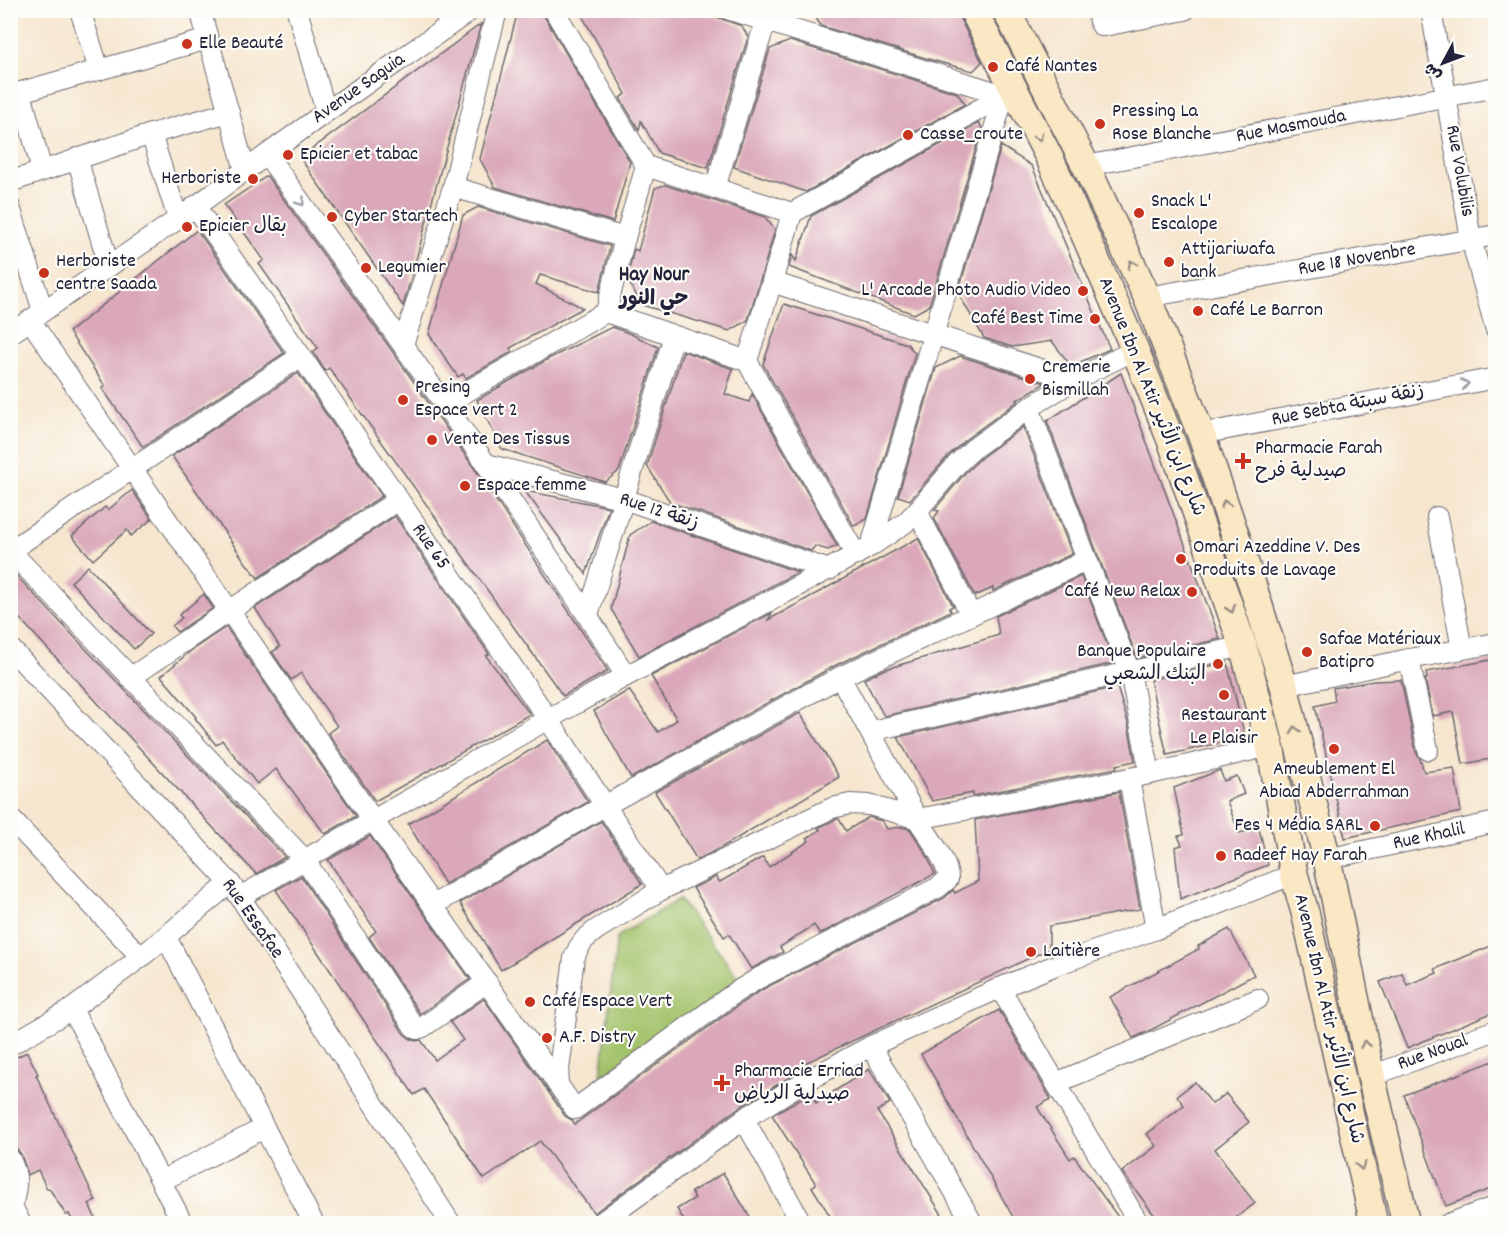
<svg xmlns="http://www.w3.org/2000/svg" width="1506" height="1234" font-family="Dekko,'Playpen Sans Arabic',sans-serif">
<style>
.green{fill:#a3c36b;stroke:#627253;stroke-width:1.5}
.building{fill:#daa8ba}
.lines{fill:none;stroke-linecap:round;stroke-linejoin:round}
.street-casing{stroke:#6c676f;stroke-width:22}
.secondary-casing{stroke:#6c676f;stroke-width:30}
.street{stroke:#fff;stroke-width:20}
.secondary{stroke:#fae7c3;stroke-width:27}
.oneway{stroke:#998e86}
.oneway2{stroke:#9c9ca7}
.poi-dot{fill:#c8321e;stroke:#fdfcf7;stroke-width:2}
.labels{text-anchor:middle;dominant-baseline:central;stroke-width:4.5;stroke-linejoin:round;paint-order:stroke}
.poi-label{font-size:20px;fill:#22223b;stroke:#fdfcf7;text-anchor:start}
.street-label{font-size:20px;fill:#22223b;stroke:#fdfcf7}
.neighbourhood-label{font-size:21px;font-weight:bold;fill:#22223b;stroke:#fdfcf7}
</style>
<rect width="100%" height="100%" fill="#fdfcf7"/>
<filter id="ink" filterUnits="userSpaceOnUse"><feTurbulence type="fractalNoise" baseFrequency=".0167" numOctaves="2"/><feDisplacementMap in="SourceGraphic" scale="12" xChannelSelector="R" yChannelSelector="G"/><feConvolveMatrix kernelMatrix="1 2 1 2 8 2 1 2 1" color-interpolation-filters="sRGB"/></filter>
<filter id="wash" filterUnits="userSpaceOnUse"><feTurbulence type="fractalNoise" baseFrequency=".008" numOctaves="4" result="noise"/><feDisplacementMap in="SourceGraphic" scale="24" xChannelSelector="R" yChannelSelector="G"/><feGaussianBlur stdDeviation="1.35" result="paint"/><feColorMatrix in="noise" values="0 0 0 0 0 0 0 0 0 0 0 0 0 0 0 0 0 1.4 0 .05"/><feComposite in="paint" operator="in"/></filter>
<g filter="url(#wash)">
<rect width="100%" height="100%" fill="#f6e6cf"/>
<path class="green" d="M679 899 741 981 601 1076 617 937Z"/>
<g id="blocks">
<g class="building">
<path d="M518 10H542L544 16 630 162 613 222 495 187 480 159Z"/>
<path d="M579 10H696L742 26 748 37 708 168 659 153 641 121 639 130 620 98 626 94Z"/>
<path d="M811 10H957L959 17 982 62 973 71 935 61 821 26Z"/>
<path d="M481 24 407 292 403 306 300 158Z"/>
<path d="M790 41 957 93 965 104 806 192 734 167 770 49Z"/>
<path d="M979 123 982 128 929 306 914 314 789 267 792 255 796 261 811 216Z"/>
<path d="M1001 146 1032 166 1110 349 1071 366 1052 341 1012 347 984 338 958 293Z"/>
<path d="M267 176 395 355 486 485 608 671 563 696 329 368 325 371 313 352 318 348 259 264 264 260 224 205Z"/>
<path d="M665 185 765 217 775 230 748 320 730 331 642 305 627 279 634 249 638 251 655 188Z"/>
<path d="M478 207 610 246 599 292 540 275 536 284 583 308 510 348 512 352 466 378 463 374 458 377 429 334 463 215Z"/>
<path d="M197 230 284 353 143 447 102 388 105 386 69 332Z"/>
<path d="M784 304 907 344 915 353 867 519 854 526 763 364Z"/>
<path d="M612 327 631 334 658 347 619 471 605 482 502 449 477 400 550 358Z"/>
<path d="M683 351 733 369 725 394 749 402 752 394 837 546 828 550 815 546 811 551 670 502 647 466Z"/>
<path d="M960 356 1045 383 1017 400 1018 401 966 439 948 456 910 500 898 496 936 368Z"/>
<path d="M298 373 382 496 258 578 246 563 172 456Z"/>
<path d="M1121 373 1220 639 1137 658 1047 421Z"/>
<path d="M1023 427 1072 554 993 591V588L975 596 934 518 939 511 934 510 966 472 982 457Z"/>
<path d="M132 490 152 519 131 536 127 530 93 560 72 536 105 507 108 510Z"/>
<path d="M525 491 609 507 586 574Z"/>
<path d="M395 516 489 654 486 656 530 714 375 801 328 733 337 726 301 673 291 680 272 652 280 647 255 608Z"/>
<path d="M651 521 798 572 639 656 611 609 630 535Z"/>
<path d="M918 538 953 606 949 608 951 611 834 666 631 778 594 711 629 690 658 732 677 720 651 676 772 613 768 620Z"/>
<path d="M88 566 151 634 134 649 71 582Z"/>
<path d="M10 569 120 685 285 857 256 874 10 608Z"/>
<path d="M1081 576 1114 663 884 716 864 679 883 670 999 635 996 616Z"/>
<path d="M204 594 213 608 177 632 172 626 182 618 179 615Z"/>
<path d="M226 627 356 816 325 834 276 769 257 784 222 740 216 745 195 718 196 717 161 676 192 650Z"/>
<path d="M1496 659V758L1463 764 1453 712 1433 716 1425 679H1427L1426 672Z"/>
<path d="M1227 662 1245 737 1167 755 1150 680Z"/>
<path d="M1401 680 1416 752 1420 759 1424 772 1454 768 1461 812 1345 838 1315 706 1335 701 1333 688 1374 681Z"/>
<path d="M1117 687 1128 723 1135 761 1116 765 1117 768 973 796V793L932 801 898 737Z"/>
<path d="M800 713 839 777 724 846 697 860 655 792Z"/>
<path d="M547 740 588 802 445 884 408 824Z"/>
<path d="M1220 770 1224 781 1237 776 1244 794 1227 801 1239 833 1259 829 1268 865 1180 899 1175 847 1182 845 1178 836 1184 835 1174 788Z"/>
<path d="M1119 792 1140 909 1049 926V949L805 1063 808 1066 737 1109 594 1213 540 1141 484 1179 424 1089 414 1095 276 890 301 876 404 1034 411 1039 416 1041 421 1040 435 1060 463 1040 450 1022 484 999 565 1116 572 1120 575 1124 743 1002 765 988 944 898 953 890 955 893 978 881 975 820Z"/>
<path d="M869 817 882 821 887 829 901 827 910 829 926 854 935 874 820 934 814 925 780 947 783 952 751 969 729 934 724 937 693 888 716 877 720 882 763 857 769 867 809 841 807 838 820 830 818 828 836 819H839L846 831Z"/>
<path d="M601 821 642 884 501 970 460 903Z"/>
<path d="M370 836 470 979 420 1014 369 937 376 931 328 860Z"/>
<path d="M1229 929 1254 975 1149 1031 1133 1038 1110 997 1199 949 1198 946Z"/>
<path d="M1491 946 1496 958V1011L1407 1048 1380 982 1402 973 1407 985 1437 973 1435 969Z"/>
<path d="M999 1010 1051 1099 1037 1107 1070 1159 1074 1156 1123 1224H1017L921 1054Z"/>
<path d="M27 1052 38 1074 36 1075 96 1201 89 1204 98 1224H74L69 1214 66 1215 49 1188 47 1189 38 1170 28 1175 21 1154 17 1149 10 1147V1060Z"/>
<path d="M1496 1060V1187L1446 1206 1404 1095Z"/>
<path d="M869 1069 890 1103 877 1111 948 1224H835L812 1187 816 1184 772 1115 810 1093 816 1103Z"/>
<path d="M1195 1082 1212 1104 1226 1094 1249 1122 1215 1149 1226 1164 1225 1165 1255 1203 1228 1224H1161L1122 1172 1156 1146 1147 1134 1184 1105 1177 1096Z"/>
<path d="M723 1173 750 1217 739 1224H686L677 1209 695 1198 691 1192Z"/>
</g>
</g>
</g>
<g filter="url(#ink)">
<use href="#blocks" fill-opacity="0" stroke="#6c676f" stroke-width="1.5"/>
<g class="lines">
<defs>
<g id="street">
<path d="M80 10 99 70"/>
<path d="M200 10 245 170"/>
<path d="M297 10 326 112"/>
<path d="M554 10 646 166 792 213"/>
<path d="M730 10 1004 95 871 546"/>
<path d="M1097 10 1099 21 1102 26H1104L1185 10"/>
<path d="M1431 10 1471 239 1496 330"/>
<path d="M21 93 42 171"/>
<path d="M10 95 208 39"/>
<path d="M151 134 178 219"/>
<path d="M267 155C390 326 514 498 626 676"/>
<path d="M77 158 109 266"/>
<path d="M1086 166 1496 87"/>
<path d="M10 182 151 134 229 112"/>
<path d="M453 187 625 238"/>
<path d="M715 188 769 10"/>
<path d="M195 206 301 356 548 719 661 890"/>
<path d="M10 207 43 311"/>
<path d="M772 282 1074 380"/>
<path d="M1147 297 1496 235"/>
<path d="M606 312 747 361 856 555"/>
<path d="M30 320 373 820 575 1109 736 992 759 978 939 887 948 879C949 862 926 833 917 818 891 771 866 724 840 677"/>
<path d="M10 334 178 219 326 112 471 10"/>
<path d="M403 345 453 187 497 10"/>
<path d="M301 356 23 542C17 547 15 550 17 558L304 859 414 1027 417 1029 423 1027 487 982"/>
<path d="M747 361 772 282 792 213 1009 93"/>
<path d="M445 404 606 312 625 238 646 166"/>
<path d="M1029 408 1130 672 1150 774"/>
<path d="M1201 434 1496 378"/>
<path d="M486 464 624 499 829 570"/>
<path d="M917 511 971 615"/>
<path d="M1437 517 1462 649"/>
<path d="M588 615 674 336"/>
<path d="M10 648 230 883 240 897 451 1224"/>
<path d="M1409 659 1428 750"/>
<path d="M130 678 229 611 398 500"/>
<path d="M1284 686 1409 659 1496 643"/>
<path d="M871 731 1243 646"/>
<path d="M1129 778 1156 929"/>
<path d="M10 818 141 957"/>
<path d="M1327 859 1496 822"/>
<path d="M240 897 548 719 626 676 796 587 871 546 905 523 917 511 957 464 974 448 1029 408 1074 380 1135 350"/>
<path d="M433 905 604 806 840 677 1087 560"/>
<path d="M166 937 314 1224"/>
<path d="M1000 988 1139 1224"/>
<path d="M72 1009 183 1224"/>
<path d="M10 1045 72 1009 141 957 230 883"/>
<path d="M871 1046 973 1224"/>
<path d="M1371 1076 1496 1030"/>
<path d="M1056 1083 1258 999"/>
<path d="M557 1084 574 958 579 947 585 939 596 930 661 890 832 808 850 804 869 805 918 819 1150 774 1270 746"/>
<path d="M744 1119 802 1224"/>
<path d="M10 1159C19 1177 17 1187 12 1206L21 1224"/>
<path d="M161 1181 264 1128"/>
<path d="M599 1224 744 1119 795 1087 871 1046 1000 988 1056 965 1156 929 1294 874"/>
<path d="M1448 1224 1496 1206"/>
</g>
<g id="secondary">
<path d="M973 10 1049 157 1085 235 1135 350 1172 443 1243 646 1270 746 1294 874 1306 916 1374 1224"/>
<path d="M1006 10 1086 166 1147 297 1201 434 1253 587 1284 686 1327 859 1371 1076 1406 1224"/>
</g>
</defs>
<use href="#street" class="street-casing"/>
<use href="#secondary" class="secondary-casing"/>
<use href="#street" class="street"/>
<use href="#secondary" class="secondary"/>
</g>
<defs><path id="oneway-chevron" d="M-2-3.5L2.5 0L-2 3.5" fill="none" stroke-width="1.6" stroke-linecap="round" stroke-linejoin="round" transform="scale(1.5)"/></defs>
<g class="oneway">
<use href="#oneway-chevron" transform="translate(1039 137) rotate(63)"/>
<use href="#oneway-chevron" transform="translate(1132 264) rotate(-115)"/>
<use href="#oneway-chevron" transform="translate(1225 504) rotate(-108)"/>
<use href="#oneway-chevron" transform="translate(1231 609) rotate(71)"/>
<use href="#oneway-chevron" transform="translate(1295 730) rotate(-105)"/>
<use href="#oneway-chevron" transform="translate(1365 1044) rotate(-101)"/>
<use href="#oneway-chevron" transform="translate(1361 1166) rotate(78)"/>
</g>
<g class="oneway2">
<use href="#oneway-chevron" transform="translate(301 202) rotate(54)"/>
<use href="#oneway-chevron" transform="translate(1465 384) rotate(-11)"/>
</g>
</g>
<g class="poi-dot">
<circle cx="187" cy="44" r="6"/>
<circle cx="993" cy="67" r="6"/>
<circle cx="1100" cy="124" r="6"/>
<circle cx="908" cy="135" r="6"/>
<circle cx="288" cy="155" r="6"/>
<circle cx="253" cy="179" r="6"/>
<circle cx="1139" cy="213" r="6"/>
<circle cx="332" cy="217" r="6"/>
<circle cx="187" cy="227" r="6"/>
<circle cx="1169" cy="262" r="6"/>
<circle cx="366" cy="268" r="6"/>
<circle cx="44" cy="273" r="6"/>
<circle cx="1083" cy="291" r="6"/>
<circle cx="1198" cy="311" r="6"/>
<circle cx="1095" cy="319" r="6"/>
<circle cx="1030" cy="379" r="6"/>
<circle cx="403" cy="400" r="6"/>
<circle cx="432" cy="440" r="6"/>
<path d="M1240 452h6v6h6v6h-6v6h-6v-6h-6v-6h6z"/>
<circle cx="465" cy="486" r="6"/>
<circle cx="1181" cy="559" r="6"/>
<circle cx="1192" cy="592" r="6"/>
<circle cx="1307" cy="652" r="6"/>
<circle cx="1218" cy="664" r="6"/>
<circle cx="1224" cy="695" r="6"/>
<circle cx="1334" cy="749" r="6"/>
<circle cx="1375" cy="826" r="6"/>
<circle cx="1221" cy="856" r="6"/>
<circle cx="1031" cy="952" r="6"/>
<circle cx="530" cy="1002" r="6"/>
<circle cx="547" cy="1038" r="6"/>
<path d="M719 1074h6v6h6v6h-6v6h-6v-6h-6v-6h6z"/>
</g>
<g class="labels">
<g class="poi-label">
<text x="199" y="44">Elle Beauté</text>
<text x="1005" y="67">Café Nantes</text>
<text x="1112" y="112">Pressing La<tspan x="1112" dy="23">Rose Blanche</tspan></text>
<text x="920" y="135">Casse_croute</text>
<text x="300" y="155">Epicier et tabac</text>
<text x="241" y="179" text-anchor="end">Herboriste</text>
<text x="1151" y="202">Snack L'<tspan x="1151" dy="23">Escalope</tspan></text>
<text x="344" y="217">Cyber Startech</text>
<text x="199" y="227">Epicier بقال</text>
<text x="1181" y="250">Attijariwafa<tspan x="1181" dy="23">bank</tspan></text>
<text x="56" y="262">Herboriste<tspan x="56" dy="23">centre Saada</tspan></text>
<text x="378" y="268">Legumier</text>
<text x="1071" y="291" text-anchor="end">L' Arcade Photo Audio Video</text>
<text x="1210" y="311">Café Le Barron</text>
<text x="1083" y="319" text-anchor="end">Café Best Time</text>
<text x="1042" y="368">Cremerie<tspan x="1042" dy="23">Bismillah</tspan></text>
<text x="415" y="388">Presing<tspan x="415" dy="23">Espace vert 2</tspan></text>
<text x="444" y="440">Vente Des Tissus</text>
<text x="1255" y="449">Pharmacie Farah<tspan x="1255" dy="23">صيدلية فرح</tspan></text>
<text x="477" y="486">Espace femme</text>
<text x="1193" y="548">Omari Azeddine V. Des<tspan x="1193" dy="23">Produits de Lavage</tspan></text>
<text x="1180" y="592" text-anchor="end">Café New Relax</text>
<text x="1319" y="640">Safae Matériaux<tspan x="1319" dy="23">Batipro</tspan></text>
<text x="1206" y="652" text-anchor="end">Banque Populaire<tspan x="1206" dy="23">البنك الشعبي</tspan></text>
<text x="1224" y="716" text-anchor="middle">Restaurant<tspan x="1224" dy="23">Le Plaisir</tspan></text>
<text x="1334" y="770" text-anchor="middle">Ameublement El<tspan x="1334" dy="23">Abiad Abderrahman</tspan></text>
<text x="1363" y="826" text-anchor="end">Fes 4 Média SARL</text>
<text x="1233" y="856">Radeef Hay Farah</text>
<text x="1043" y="952">Laitière</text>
<text x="542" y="1002">Café Espace Vert</text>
<text x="559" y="1038">A.F. Distry</text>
<text x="734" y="1072">Pharmacie Erriad<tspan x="734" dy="23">صيدلية الرياض</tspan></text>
</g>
<g class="street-label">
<text transform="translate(359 89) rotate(-35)">Avenue Saguia</text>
<text transform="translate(1291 127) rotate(-11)">Rue Masmouda</text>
<text transform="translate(1459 171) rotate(80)">Rue Volubilis</text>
<text transform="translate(1357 260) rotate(-10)">Rue 18 Novenbre</text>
<text transform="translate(1151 397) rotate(68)">Avenue Ibn Al Atir شارع ابن الأثير</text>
<text transform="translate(1348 406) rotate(-11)">Rue Sebta زنقة سبتة</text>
<text transform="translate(659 512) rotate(18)">Rue 12 زنقة</text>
<text transform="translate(430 547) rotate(55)">Rue 65</text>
<text transform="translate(1429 837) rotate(-12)">Rue Khalil</text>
<text transform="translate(252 919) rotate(55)">Rue Essafae</text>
<text transform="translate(1328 1019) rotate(77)">Avenue Ibn Al Atir شارع ابن الأثير</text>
<text transform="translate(1433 1053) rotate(-20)">Rue Noual</text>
</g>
<g class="neighbourhood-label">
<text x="654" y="276">Hay Nour<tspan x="654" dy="24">حي النور</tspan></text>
</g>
</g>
<rect width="1506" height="1234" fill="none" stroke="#fdfcf7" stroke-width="36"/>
<g transform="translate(1443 63) rotate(229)" stroke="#fdfcf7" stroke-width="4.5" paint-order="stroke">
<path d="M0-4.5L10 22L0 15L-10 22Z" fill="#22223b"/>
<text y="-9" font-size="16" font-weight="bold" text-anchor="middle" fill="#22223b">ش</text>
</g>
</svg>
